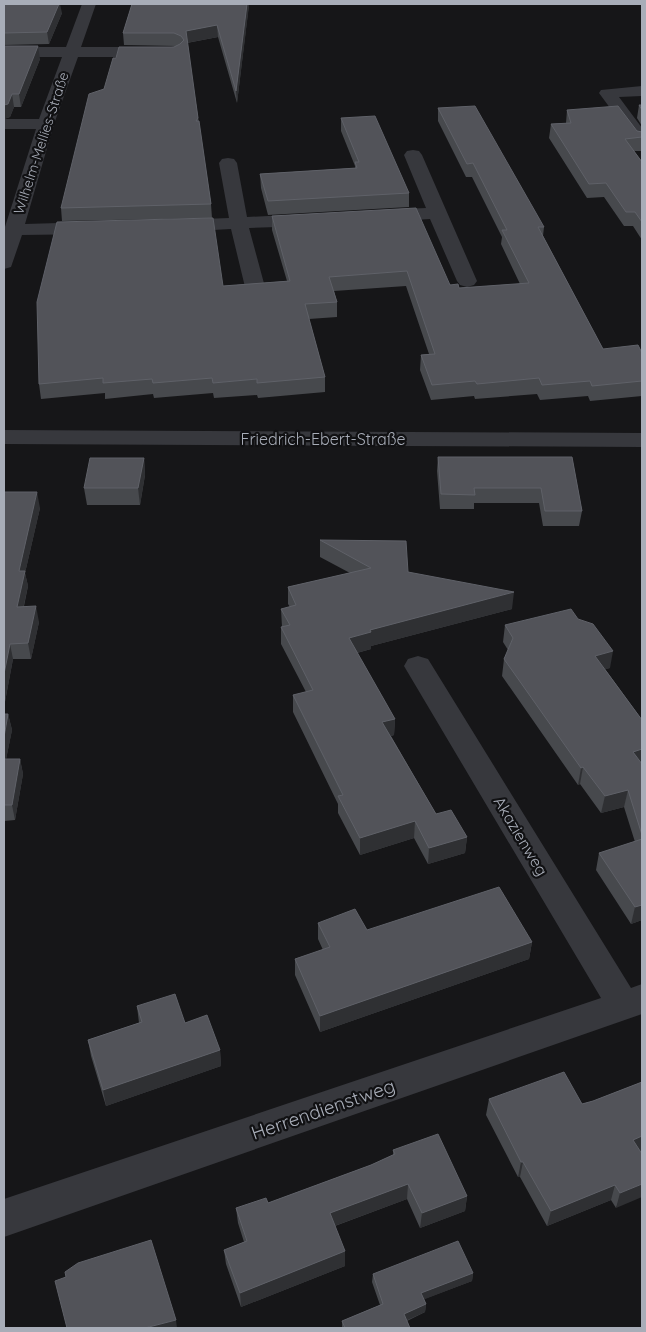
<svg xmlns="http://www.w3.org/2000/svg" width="646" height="1332" font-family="Quicksand,sans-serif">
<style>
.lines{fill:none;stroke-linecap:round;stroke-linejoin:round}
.minor{fill:#37383d;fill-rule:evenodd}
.wall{fill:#47494d}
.shaded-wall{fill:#2f3033}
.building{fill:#525359;stroke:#5f6168}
.labels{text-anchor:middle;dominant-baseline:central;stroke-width:4.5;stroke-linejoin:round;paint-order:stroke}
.far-street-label{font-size:14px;fill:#a8adb8;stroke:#111113}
.street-label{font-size:16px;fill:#a8adb8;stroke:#111113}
.near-street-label{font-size:19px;fill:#a8adb8;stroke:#111113}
</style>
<rect width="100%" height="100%" fill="#161618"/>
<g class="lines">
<g class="minor">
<path d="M82 4H96L81 47H155L160 49 163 52 160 55 155 57H78L54 124 25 224 94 222 101 224 103 228 101 232 94 234 22 235 11 267 4 269V230L36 129H4V119H39L62 57H4V47H66Z"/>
<path d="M642 86V96L619 97 642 128V144L636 143 599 93 601 90Z"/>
<path d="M413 150 419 151 422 155 477 281 474 285 467 287 460 285 457 281 430 219 381 222 374 220 372 216 374 212 381 210 426 208 404 155 407 151Z"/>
<path d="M228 158 234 159 237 163 247 217 308 214 315 216 317 220 315 224 308 226 249 228 265 287 262 291 255 293 248 291 245 287 231 229 177 232 170 230 168 226 170 222 177 220 229 218 219 163 222 159Z"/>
<path d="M4 430 642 433V447L4 444Z"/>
<path d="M418 656 428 659 631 988 642 984V1014L4 1237V1199L601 998 404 666 408 659Z"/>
</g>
</g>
<g class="wall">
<path d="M4 4 62 13 49 44 4 45Z"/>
<path d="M132 4H249L237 103 218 37 187 43 211 204 212 218 62 221 61 208 104 89 116 58 176 46 124 45 123 33Z"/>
<path d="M4 46 40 59 21 107H14L10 117 4 119Z"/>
<path d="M639 105H642V126L637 118Z"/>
<path d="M438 108 544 227 543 236 603 349 642 353V396L590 401 588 396 540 400 537 394 475 399 474 396 431 400 420 370 421 355 429 354 406 286 334 291 337 302V317L309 319 325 377V392L258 398 257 395 214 398 213 393 154 398 153 394 105 399V393L41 399 39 384 223 286 287 281 272 230V216L459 288 520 284 501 244 502 237 472 177H466L438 121Z"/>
<path d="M567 110 642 132V151H634L642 162V240L633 226H624L604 197 587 198 549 138 551 124 566 123Z"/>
<path d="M341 118 409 193V207L268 215 261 188 260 174 355 168V166L341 131Z"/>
<path d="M438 457H572L582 511 579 526H543L539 503H474V509H440L437 471Z"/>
<path d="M144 458 145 475 140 505H87L84 488Z"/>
<path d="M4 492 40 508 25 573 28 586 24 606 39 622 31 659H13L4 707Z"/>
<path d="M320 540 408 572 512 609 371 646V649L357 653 395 719 394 735 391 736 436 814 467 837 465 853 428 864 414 838 360 855 338 813V804L293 712V695L306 692 281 644V627H282L281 609 290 607 288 604V587L350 573 320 557Z"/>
<path d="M505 625 610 668 605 669 642 720V920L631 924 596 870 599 853 635 842 624 807 601 813 580 784 578 785 502 676 504 659 508 650 503 642Z"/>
<path d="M4 714H8L12 730 6 759H20L23 774 15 820 4 821Z"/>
<path d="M318 923 367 930 532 942 529 959 320 1032 295 975V959L323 950 318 939Z"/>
<path d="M137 1006 185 1023 220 1050 221 1066 106 1106 91 1056 88 1040 139 1023Z"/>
<path d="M642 1082V1150L640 1151 616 1208 611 1200 547 1226 520 1177H518L486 1115 489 1099 582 1104 593 1101Z"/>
<path d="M393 1150 467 1196 465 1211 420 1228 407 1199 335 1226 345 1266 241 1307 226 1264 224 1250 244 1242 238 1223 236 1208 268 1203 371 1165 393 1155Z"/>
<path d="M473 1273 472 1281 424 1299 426 1304 425 1312 407 1321 410 1328H342V1321L380 1305 372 1282 373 1274Z"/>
</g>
<g class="shaded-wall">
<path d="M59 4H60L62 13 49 44 47 32Z"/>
<path d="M247 4H249V6L237 103 236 91Z"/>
<path d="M217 25 218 37 186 43V31Z"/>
<path d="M38 46 40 59 21 107 19 94Z"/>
<path d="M12 94 14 107 10 117 4 119V105Z"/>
<path d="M4 122 5 131 4 135Z"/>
<path d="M144 458 145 475 140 505 138 488Z"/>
<path d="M37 492 40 508 25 573 28 586 20 622 17 607 19 571Z"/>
<path d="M514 592 512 609 371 646V649L349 655V638L370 630Z"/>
<path d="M36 606 39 622 31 659 28 643Z"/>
<path d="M10 644 13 659 4 707V674Z"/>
<path d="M613 651 610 668 592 673 595 656Z"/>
<path d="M8 714 12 730 4 770V737Z"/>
<path d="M395 719 394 735 382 739V722Z"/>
<path d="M642 749V765L633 752Z"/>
<path d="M20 759 23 774 15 820 12 805Z"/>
<path d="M583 767 580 784 578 785 581 768Z"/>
<path d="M628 790 624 807 601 813 605 796Z"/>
<path d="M415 821 414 838 360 855V838Z"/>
<path d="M467 837 465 853 428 864 429 848Z"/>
<path d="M642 905V920L631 924 635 907Z"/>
<path d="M532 942 529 959 320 1032V1016Z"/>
<path d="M220 1050 221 1066 106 1106 103 1090Z"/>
<path d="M642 1136V1150L629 1155 633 1140Z"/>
<path d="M521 1162H523L520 1177H518Z"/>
<path d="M408 1184 407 1199 329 1228 330 1213Z"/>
<path d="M642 1184V1197L616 1208 620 1193Z"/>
<path d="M615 1185 611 1200 547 1226 551 1211Z"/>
<path d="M467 1196 465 1211 420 1228 422 1213Z"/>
<path d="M345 1251V1266L241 1307 240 1293Z"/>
<path d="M473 1273 472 1281 420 1301 421 1293Z"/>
<path d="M426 1304 425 1312 403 1322 404 1314Z"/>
<path d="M176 1320 177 1328H145Z"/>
</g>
<g class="building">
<path d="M4 4H59L47 32 4 33Z"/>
<path d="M132 4H247L236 91 217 25 186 31 198 118 196 121H199L211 204 61 208 89 94 104 89 113 58H116L119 47H174L180 44 184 40 181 36 174 33H123Z"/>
<path d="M4 46H38L19 94H12L8 104 4 105Z"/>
<path d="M639 105H642V110Z"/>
<path d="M475 106 544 227H538L603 349 638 345 642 353V381L592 386 590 381 542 385 539 378 477 384 475 381 432 385 421 355 435 354 407 271 329 277 337 302 305 304 325 377 257 383V379L213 383 212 378 153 383 152 379 103 383V378L39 384 37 302 57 222 213 218 223 286 290 281 272 216 416 208 450 285 458 284 459 288 529 283 502 230H507L473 163 467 164 438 108Z"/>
<path d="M618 106 637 131 642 132V137L625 139 642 162V222L635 212H626L606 183 589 184 551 124 571 123 567 110Z"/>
<path d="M375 116 409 193 268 201 260 174 357 168 355 162H359L341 118Z"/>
<path d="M438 457H572L582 511H545L541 488H474L475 495 441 494Z"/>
<path d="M90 458H144L138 488H84Z"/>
<path d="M4 492H37L19 571H25L17 607 36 606 28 643 10 644 4 674Z"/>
<path d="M320 540 406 541 408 572 514 592 370 630 371 632 349 638 395 719 382 722 436 814 451 810 467 837 429 848 415 821 360 838 338 796 343 795 293 695 313 690 281 627 290 625 281 609 296 605 288 587 371 568Z"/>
<path d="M571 609 578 619 593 624 613 651 595 656 642 720V749L633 752 642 764V835L628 790 605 796 583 767 581 768 504 659 513 638 505 625Z"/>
<path d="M4 714H8L4 737Z"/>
<path d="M4 759H20L12 805H4Z"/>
<path d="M642 839V905L635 907 599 853Z"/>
<path d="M499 887 532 942 320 1016 295 959 330 947 318 923 355 909 367 930Z"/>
<path d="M175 994 185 1023 207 1015 220 1050 103 1090 88 1040 142 1022 137 1006Z"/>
<path d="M564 1072 582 1104 593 1101 642 1082V1136L633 1140 642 1154V1184L620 1193 615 1185 551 1211 523 1162H521L489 1099Z"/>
<path d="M438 1134 467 1196 422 1213 408 1184 330 1213 345 1251 240 1293 224 1250 247 1241 236 1208 266 1198 268 1203 371 1165 395 1154 393 1150Z"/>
<path d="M151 1240 176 1320 145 1328H67L55 1281 66 1277 65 1272 78 1263Z"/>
<path d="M458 1241 473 1273 421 1293 426 1304 404 1314 410 1328H345L342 1321 383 1304 373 1274Z"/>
</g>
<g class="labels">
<g class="far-street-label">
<text transform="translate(41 143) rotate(-72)">Wilhelm-Mellies-Straße</text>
</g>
<g class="street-label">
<text x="323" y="439">Friedrich-Ebert-Straße</text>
<text transform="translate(521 836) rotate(59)">Akazienweg</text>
</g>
<g class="near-street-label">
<text transform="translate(323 1109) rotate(-19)">Herrendienstweg</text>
</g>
</g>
<rect width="646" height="1332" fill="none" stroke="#a8adb8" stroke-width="10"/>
</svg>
